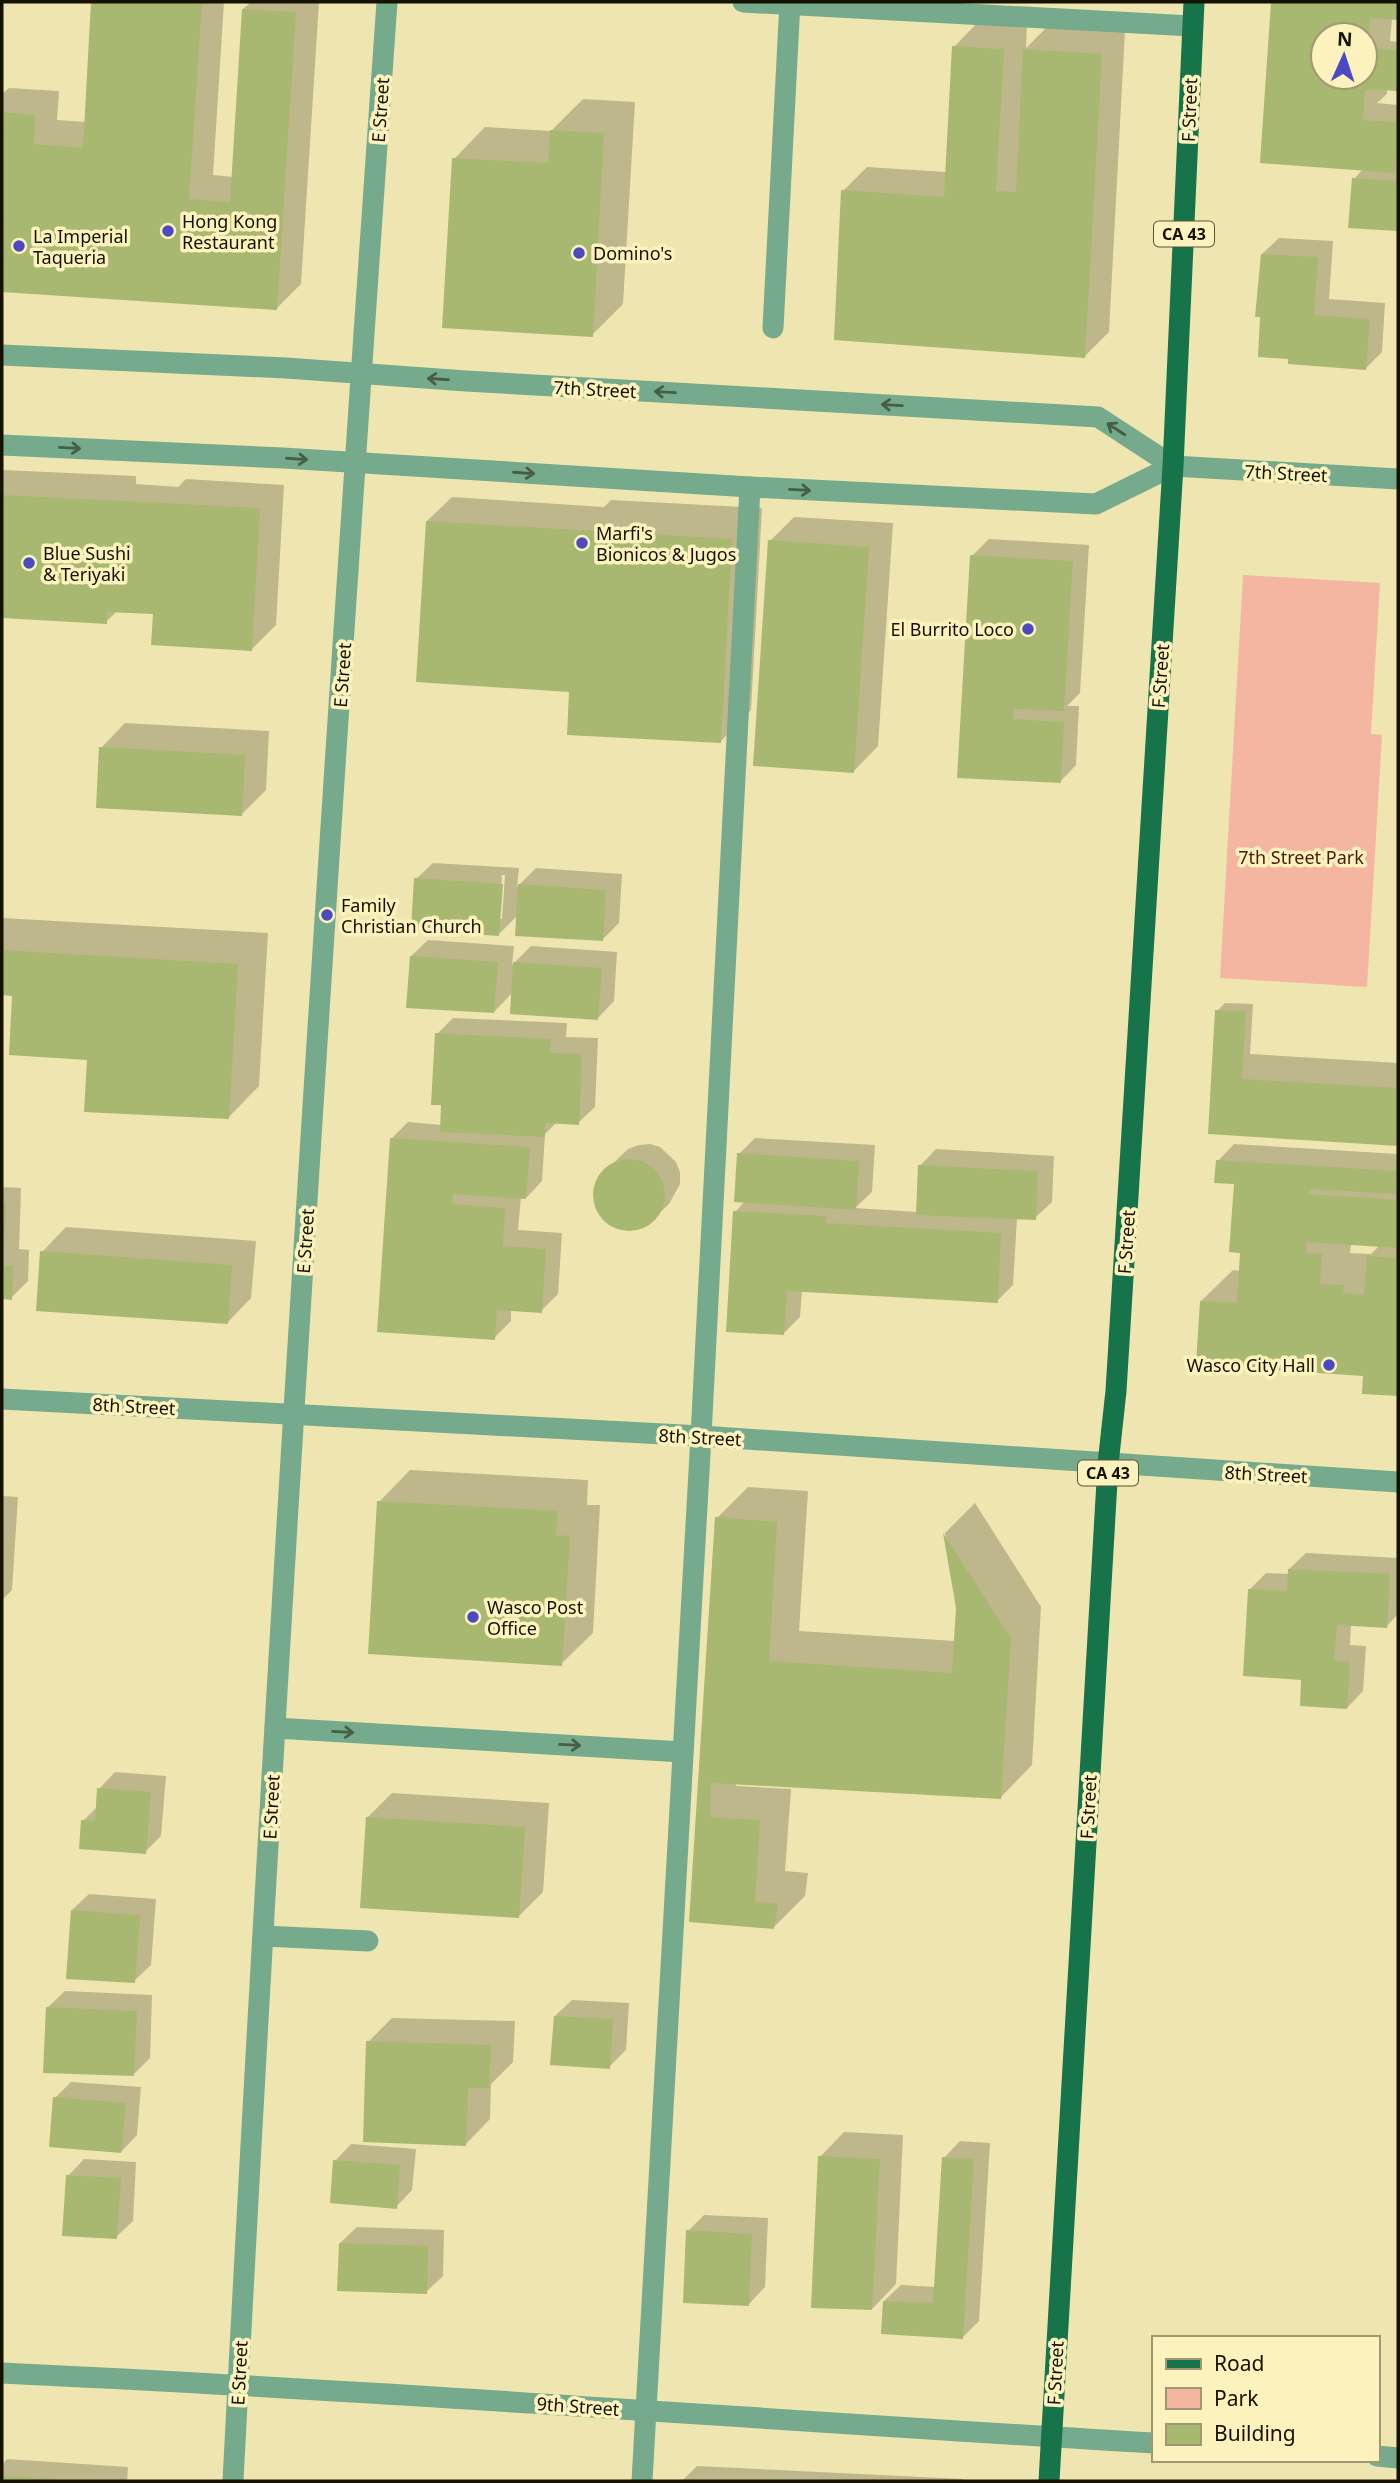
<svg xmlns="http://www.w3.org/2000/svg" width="1400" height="2483" font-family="'Noto Sans',sans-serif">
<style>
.green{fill:#f5b6a1}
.shadow{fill:#0003;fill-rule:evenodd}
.building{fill:#a8b871;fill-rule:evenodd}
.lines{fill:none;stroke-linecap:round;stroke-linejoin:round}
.service{stroke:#76aa8c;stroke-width:21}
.minor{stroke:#76aa8c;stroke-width:21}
.tertiary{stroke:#76aa8c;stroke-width:21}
.primary{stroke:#16734a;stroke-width:21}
.oneway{stroke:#465e46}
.poi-dot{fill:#4d49c0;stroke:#fcf2bd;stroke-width:2.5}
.labels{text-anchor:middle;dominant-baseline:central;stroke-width:7;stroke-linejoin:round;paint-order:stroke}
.shield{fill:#fcf2bd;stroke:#5b5539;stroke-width:2}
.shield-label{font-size:16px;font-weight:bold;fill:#161201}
.street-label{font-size:18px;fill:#161201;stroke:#fcf2bd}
.poi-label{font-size:18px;fill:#161201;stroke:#fcf2bd;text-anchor:start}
.park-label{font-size:18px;fill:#491a0a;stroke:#fcf2bd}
</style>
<rect width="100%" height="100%" fill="#efe5b0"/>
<path class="green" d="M1243 575 1380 583 1371 734 1382 735 1367 987 1220 978Z"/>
<g class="shadow">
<path d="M93 2H224L213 175 233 177 243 9 251 2H319L301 284 277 308 2 291V94L9 88 59 91 57 120 86 122Z"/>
<path d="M1272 2H1398V18H1392L1390 41 1398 42V89H1387V94L1377 103 1398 105V229L1350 226 1354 179 1363 169 1262 162ZM1323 35H1365V77H1323Z"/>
<path d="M978 22 1027 25 1026 48 1049 25 1125 30 1109 332 1085 356 843 191 867 167 947 172 954 47Z"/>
<path d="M583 99 635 102 623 304 592 335 454 159 485 127 551 131Z"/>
<path d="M1279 238 1333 241 1329 299 1385 303 1382 352 1366 368 1290 362 1262 254Z"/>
<path d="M2 470 136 476V484L178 487 186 479 284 485 276 625 251 650 155 610 117 611 106 622 2 617Z"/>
<path d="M452 497 604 507 611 500 762 508 751 710 720 742 427 521Z"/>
<path d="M794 517 893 523 878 746 854 771 770 541Z"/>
<path d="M989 539 1089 545 1080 693 1067 706H1079L1076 765 1060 782 959 776 972 556Z"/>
<path d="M125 723 269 731 266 790 242 814 101 748Z"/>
<path d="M433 863 519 868 517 887 536 868 622 874 619 923 602 940 518 915 499 934 416 879ZM502 875H505L502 919H499Z"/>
<path d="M2 918 268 933 259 1086 228 1118 89 1059 14 994 2 993Z"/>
<path d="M428 940 514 946 512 965 531 946 617 952 614 1001 598 1018 513 992 494 1012 411 956Z"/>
<path d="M1225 1003 1253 1004 1250 1054 1398 1063V1144L1210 1132 1217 1011Z"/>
<path d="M453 1018 567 1023 566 1037 598 1038 595 1107 578 1123 557 1122 545 1134 542 1181 526 1198 521 1197 518 1230 562 1233 558 1294 541 1311 511 1309V1321L494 1338 391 1139 408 1122 442 1125 437 1034Z"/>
<path d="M755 1138 875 1145 872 1192 855 1208 918 1212 920 1166 936 1149 1054 1156 1052 1202 1035 1218H1017L1013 1285 997 1301 802 1291 800 1317 784 1333 735 1212 745 1201 739 1154Z"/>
<path d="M650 1144 660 1147 676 1162 680 1172V1184L669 1204 651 1221 642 1227 630 1230 619 1228 601 1215 596 1205 597 1184 602 1174 628 1149 639 1145Z"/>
<path d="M1234 1144 1398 1154V1395L1363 1392 1364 1375 1201 1301 1233 1270 1241 1271 1242 1251 1235 1182 1218 1161ZM1351 1243 1380 1245 1371 1254 1350 1253Z"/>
<path d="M2 1187 21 1188 19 1249 29 1250 28 1281 11 1298 2 1297Z"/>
<path d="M66 1227 256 1241 251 1298 227 1323 42 1252Z"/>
<path d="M410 1470 588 1480 587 1505H600L593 1633 561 1664 379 1502Z"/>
<path d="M748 1487 808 1491 799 1631 955 1641 957 1608 945 1533 975 1503 1041 1607 1032 1765 1001 1797 736 1782V1786L791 1789 785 1871 808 1873 805 1896 774 1927 691 1920 717 1518Z"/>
<path d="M2 1496 18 1497 12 1590 2 1600Z"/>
<path d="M1306 1553 1398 1558V1614L1387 1626 1351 1624 1350 1645 1366 1646 1363 1691 1347 1708 1303 1679 1250 1589 1266 1573 1289 1574V1569Z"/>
<path d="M115 1772 166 1776 161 1836 145 1852 83 1821 98 1806 99 1789Z"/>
<path d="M392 1793 549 1803 543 1892 519 1916 367 1818Z"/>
<path d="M89 1894 156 1899 151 1965 134 1981 72 1910Z"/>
<path d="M65 1991 152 1995 150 2058 133 2075 48 2007Z"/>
<path d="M572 2000 629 2003 626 2050 609 2067 555 2016Z"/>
<path d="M392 2018 515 2021 513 2062 491 2084 490 2119 466 2144 368 2042Z"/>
<path d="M71 2082 141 2087 137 2135 121 2152 55 2098Z"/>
<path d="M844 2132 903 2135 896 2284 872 2309 820 2157Z"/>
<path d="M960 2141 990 2143 979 2321 963 2337 884 2301 901 2285 936 2287 944 2158Z"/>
<path d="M351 2144 416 2149 412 2190 396 2207 335 2161Z"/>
<path d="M84 2159 136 2162 133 2221 116 2237 68 2176Z"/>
<path d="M704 2215 768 2218 765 2287 749 2304 688 2231Z"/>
<path d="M357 2227 444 2230 443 2276 426 2292 340 2243Z"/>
<path d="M7 2459 128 2467 127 2481H2V2465Z"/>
<path d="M697 2466 963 2479 962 2481H682Z"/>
</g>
<g class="building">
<path d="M91 2H202L189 199 230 202 242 9 296 12 277 310 2 292V112L35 115 34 144 83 148Z"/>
<path d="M1271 2H1398V20L1370 18 1367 48 1398 50V91L1365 89 1363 120 1398 122 1395 173 1260 163ZM1323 35H1365V77H1323Z"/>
<path d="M952 46 1004 49 996 191 1016 192 1023 49 1102 54 1085 358 834 340 841 190 944 197Z"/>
<path d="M550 130 604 133 593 337 442 328 452 158 548 163Z"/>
<path d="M1352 178 1398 181V231L1348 228Z"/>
<path d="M1261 254 1318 257 1314 315 1370 319 1366 370 1288 364V359L1258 357 1260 317H1255Z"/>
<path d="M2 495 260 508 252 651 151 645 153 614 107 612V624L2 618Z"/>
<path d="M426 521 732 539 721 743 567 735 569 692 416 682Z"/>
<path d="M768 540 869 547 854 773 753 766Z"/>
<path d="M970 555 1073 561 1064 711 1014 709 1013 719 1064 722 1061 783 957 778Z"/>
<path d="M99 747 245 755 242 816 96 808Z"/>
<path d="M414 878 503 884 499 936 411 930Z"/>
<path d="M518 884 606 890 603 941 515 936Z"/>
<path d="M2 950 238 964 229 1119 84 1112 87 1060 9 1055 12 996 2 995Z"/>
<path d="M410 956 498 962 494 1013 406 1008Z"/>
<path d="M513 962 602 968 598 1020 510 1014Z"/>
<path d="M1215 1010 1246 1011 1242 1079 1398 1088V1146L1208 1134Z"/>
<path d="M435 1033 551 1039 550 1053 582 1054 579 1125 545 1123V1137L440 1132 441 1105H431Z"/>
<path d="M390 1138 530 1147 526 1199 453 1194 452 1204 505 1208 503 1246 546 1249 542 1313 497 1310 495 1340 377 1332Z"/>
<path d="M737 1153 859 1161 856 1210 734 1202Z"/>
<circle cx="629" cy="1195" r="36"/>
<path d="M1216 1160 1398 1171V1194L1309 1189V1194L1398 1200 1397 1248 1306 1242V1253L1322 1254 1320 1284 1344 1285 1343 1293 1364 1295 1367 1256 1398 1258V1396L1362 1394 1363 1376 1196 1365 1200 1301 1237 1303 1240 1253 1229 1252 1234 1184 1214 1183Z"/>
<path d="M918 1165 1038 1171 1036 1220 916 1215Z"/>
<path d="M2 1204H6L4 1251H2Z"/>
<path d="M733 1211 827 1216 826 1223 1001 1233 998 1303 787 1291 784 1335 726 1332Z"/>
<path d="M40 1251 232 1265 228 1324 36 1311Z"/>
<path d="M2 1265 13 1266 12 1300 2 1299Z"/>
<path d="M377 1501 558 1511 556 1535 570 1536 562 1666 368 1654Z"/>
<path d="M715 1517 777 1522 769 1661 952 1673 956 1608 943 1533 1011 1638 1001 1799 711 1783 710 1817 760 1820 755 1902 778 1904 774 1929 689 1922Z"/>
<path d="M1288 1569 1390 1574 1387 1628 1337 1625 1334 1661 1350 1662 1347 1709 1300 1706 1301 1680 1243 1676 1248 1589 1287 1591Z"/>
<path d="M97 1788 151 1792 146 1854 79 1849 81 1820 95 1821Z"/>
<path d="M366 1817 525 1827 519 1918 360 1908Z"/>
<path d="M71 1910 140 1915 135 1983 66 1979Z"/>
<path d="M46 2007 137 2011 134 2076 43 2073Z"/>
<path d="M554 2016 613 2019 610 2069 550 2065Z"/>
<path d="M366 2041 491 2045 489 2088H468L466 2146 363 2142Z"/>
<path d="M53 2097 126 2103 121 2153 49 2147Z"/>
<path d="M818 2156 880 2159 872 2310 811 2308Z"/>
<path d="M942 2157 974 2159 963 2339 881 2334 883 2301 933 2303Z"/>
<path d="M333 2160 400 2165 397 2209 330 2203Z"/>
<path d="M66 2175 121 2178 117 2239 62 2236Z"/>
<path d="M686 2230 752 2234 749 2306 683 2303Z"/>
<path d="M339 2243 428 2246 427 2294 337 2291Z"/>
<path d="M2 2476 53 2479V2481H2Z"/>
</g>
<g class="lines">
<g class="service">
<path d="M743 2 1192 26"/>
<path d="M773 328 790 2"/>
<path d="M275 1728 683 1752"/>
<path d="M264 1936 368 1941"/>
<path d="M642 2481 701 1436 750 487"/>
</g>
<g class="minor">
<path d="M2 1399 701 1436 1398 1482"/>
<path d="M2 2373C386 2391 769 2420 1153 2443"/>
<path d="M1377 2456 1398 2458"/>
<path d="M233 2481C276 1654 329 828 387 2"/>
</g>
<g class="tertiary">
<path d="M2 355 286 368 466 381 1098 417 1173 466 1398 479"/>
<path d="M2 445 283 458 750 487 1096 504 1173 466"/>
</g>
<path class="primary" d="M1049 2481 1108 1464 1116 1391 1173 466 1194 2"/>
</g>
<defs><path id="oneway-shaft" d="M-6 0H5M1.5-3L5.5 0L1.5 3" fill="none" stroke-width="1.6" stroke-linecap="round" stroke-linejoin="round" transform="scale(1.75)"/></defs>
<g class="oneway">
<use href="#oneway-shaft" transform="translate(438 379) rotate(-176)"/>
<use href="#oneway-shaft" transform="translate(665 392) rotate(-177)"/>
<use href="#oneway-shaft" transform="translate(892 405) rotate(-177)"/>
<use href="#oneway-shaft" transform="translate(1116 429) rotate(-147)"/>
<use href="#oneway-shaft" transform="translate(70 448) rotate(3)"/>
<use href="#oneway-shaft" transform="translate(297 459) rotate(4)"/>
<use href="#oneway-shaft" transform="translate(524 473) rotate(4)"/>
<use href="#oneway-shaft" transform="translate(800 490) rotate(3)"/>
<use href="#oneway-shaft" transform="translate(343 1732) rotate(3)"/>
<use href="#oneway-shaft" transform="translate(570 1745) rotate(3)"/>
</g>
<g class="poi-dot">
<circle cx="168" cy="231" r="7"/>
<circle cx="19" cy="246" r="7"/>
<circle cx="579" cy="253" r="7"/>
<circle cx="582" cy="543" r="7"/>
<circle cx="29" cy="563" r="7"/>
<circle cx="1028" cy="629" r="7"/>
<circle cx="327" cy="915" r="7"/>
<circle cx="1329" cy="1365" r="7"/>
<circle cx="473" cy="1617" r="7"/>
</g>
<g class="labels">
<g class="shield">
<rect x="1154" y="221.5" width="60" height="25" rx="5"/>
<rect x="1078" y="1460.5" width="60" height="25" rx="5"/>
</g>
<g class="shield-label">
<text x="1184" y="234">CA 43</text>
<text x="1108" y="1473">CA 43</text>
</g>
<g class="street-label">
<text transform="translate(380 110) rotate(-86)">E Street</text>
<text transform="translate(1189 110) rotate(-88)">F Street</text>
<text transform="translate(595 389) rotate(3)">7th Street</text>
<text transform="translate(1286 473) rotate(3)">7th Street</text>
<text transform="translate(342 675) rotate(-86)">E Street</text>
<text transform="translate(1160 676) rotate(-86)">F Street</text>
<text transform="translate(305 1241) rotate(-86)">E Street</text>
<text transform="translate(1126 1242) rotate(-86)">F Street</text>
<text transform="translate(134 1406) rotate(3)">8th Street</text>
<text transform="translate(700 1437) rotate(3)">8th Street</text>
<text transform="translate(1266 1474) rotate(3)">8th Street</text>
<text transform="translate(271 1807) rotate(-87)">E Street</text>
<text transform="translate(1088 1807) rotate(-87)">F Street</text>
<text transform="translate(239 2373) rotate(-87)">E Street</text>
<text transform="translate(1055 2373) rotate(-87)">F Street</text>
<text transform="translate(578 2406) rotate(4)">9th Street</text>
</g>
<g class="poi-label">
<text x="182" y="221">Hong Kong<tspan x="182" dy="21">Restaurant</tspan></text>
<text x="33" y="236">La Imperial<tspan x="33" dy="21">Taqueria</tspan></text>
<text x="593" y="253">Domino's</text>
<text x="596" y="533">Marfi's<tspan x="596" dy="21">Bionicos &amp; Jugos</tspan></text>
<text x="43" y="553">Blue Sushi<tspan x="43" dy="21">&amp; Teriyaki</tspan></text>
<text x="1014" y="629" text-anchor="end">El Burrito Loco</text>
<text x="341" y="905">Family<tspan x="341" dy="21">Christian Church</tspan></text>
<text x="1315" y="1365" text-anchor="end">Wasco City Hall</text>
<text x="487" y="1607">Wasco Post<tspan x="487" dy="21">Office</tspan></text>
</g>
<g class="park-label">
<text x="1301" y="857">7th Street Park</text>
</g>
</g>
<rect width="1400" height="2483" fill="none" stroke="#161201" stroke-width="7"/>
<rect x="1152" y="2336" width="228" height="126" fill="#fcf2bd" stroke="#a09872" stroke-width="2"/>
<rect x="1166" y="2359" width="35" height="10" fill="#16734a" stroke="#a09872" stroke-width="2"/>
<text x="1214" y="2371" font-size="21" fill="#161201">Road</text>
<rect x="1166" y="2388" width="35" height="21" fill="#f5b6a1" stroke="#a09872" stroke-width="2"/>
<text x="1214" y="2406" font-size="21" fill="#161201">Park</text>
<rect x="1166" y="2424" width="35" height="21" fill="#a8b871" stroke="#a09872" stroke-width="2"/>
<text x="1214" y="2441" font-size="21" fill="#161201">Building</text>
<g transform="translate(1344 56) rotate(3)"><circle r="33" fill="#fcf2bd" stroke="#a09872" stroke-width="2"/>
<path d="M0-5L12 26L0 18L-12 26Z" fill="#4d49c0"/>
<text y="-10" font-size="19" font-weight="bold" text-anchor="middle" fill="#161201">N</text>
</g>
</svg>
